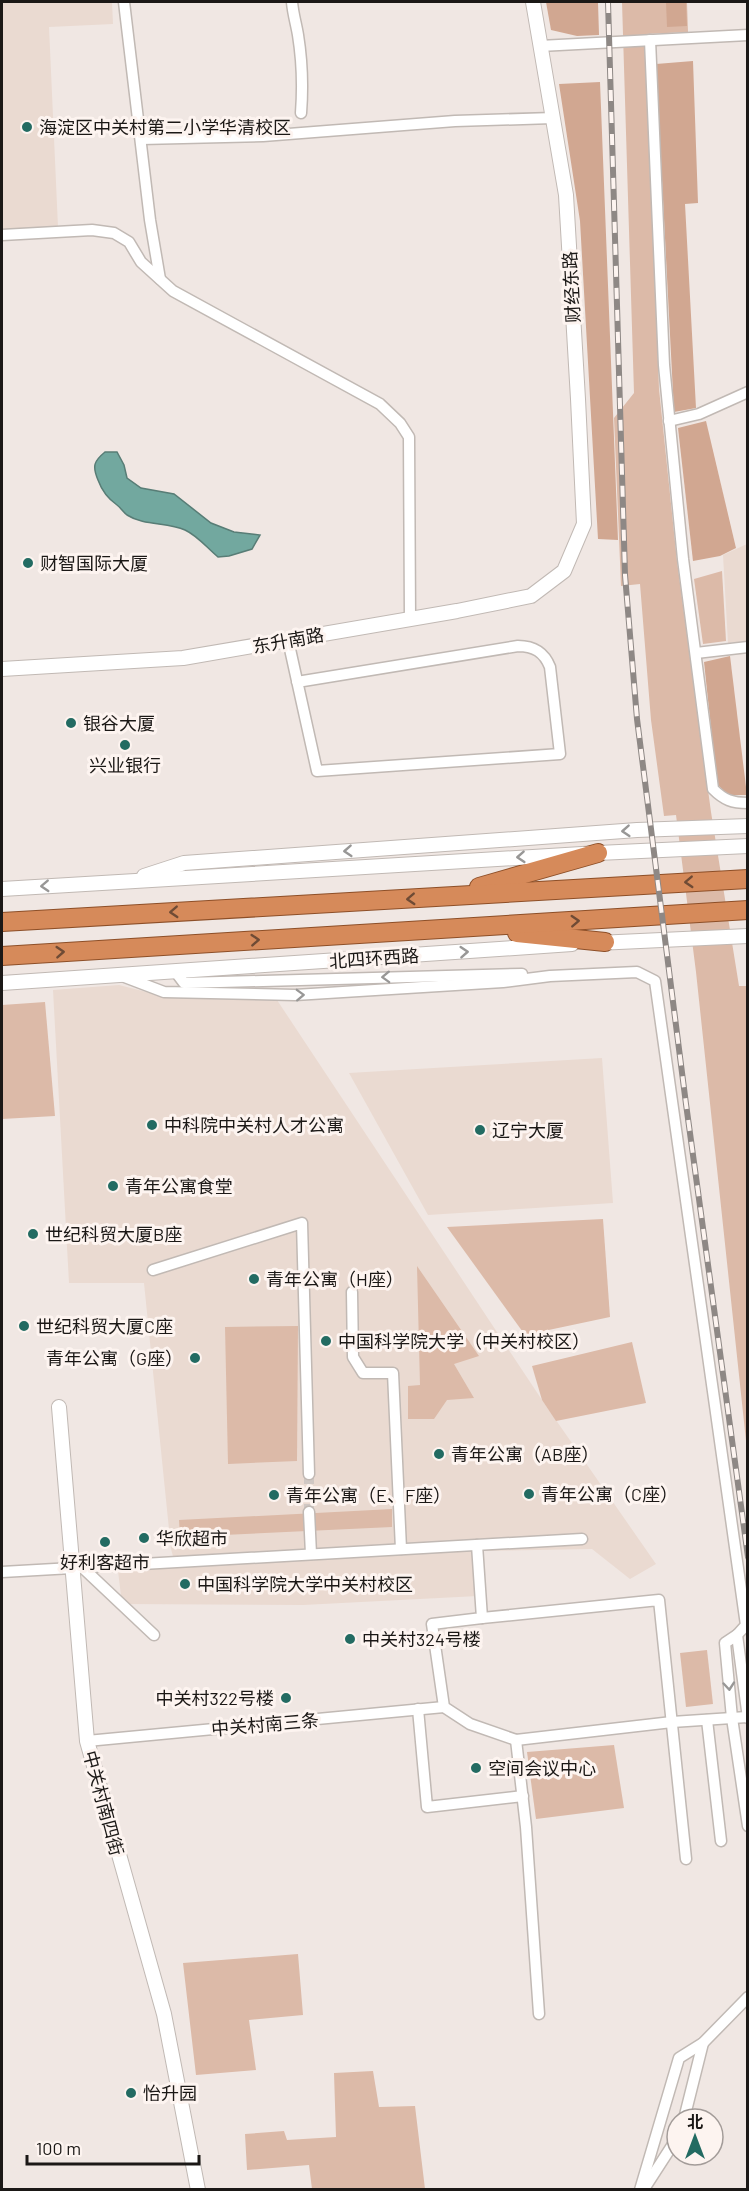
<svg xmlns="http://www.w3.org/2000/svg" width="749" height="2191" font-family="Barlow,'Noto Sans SC',sans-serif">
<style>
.built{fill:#eadad1}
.green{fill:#dcbaa8}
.forest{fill:#d1a791}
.water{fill:#72a89f;stroke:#587d76;stroke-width:1.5}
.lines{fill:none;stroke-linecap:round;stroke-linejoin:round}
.minor-tunnel{stroke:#d0c8c4;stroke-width:10;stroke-dasharray:10 5;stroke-linecap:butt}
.minor-casing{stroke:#c1b9b4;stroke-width:13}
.tertiary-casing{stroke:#c1b9b4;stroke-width:16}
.trunk-casing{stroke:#8d4f28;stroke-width:20}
.minor{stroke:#fff;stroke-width:10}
.tertiary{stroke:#fff;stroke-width:14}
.trunk{stroke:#d68a5a;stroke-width:18}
.rail-casing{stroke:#8e8885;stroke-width:6}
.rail{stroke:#fdf4f0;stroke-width:4;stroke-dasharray:11;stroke-linecap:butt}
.oneway{stroke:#989796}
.oneway2{stroke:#6f4b35}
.poi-dot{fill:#236b62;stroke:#fdf4f0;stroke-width:2}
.labels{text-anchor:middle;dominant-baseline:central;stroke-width:6;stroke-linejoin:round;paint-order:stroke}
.poi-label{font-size:18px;fill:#1b1816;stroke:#fdf4f0;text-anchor:start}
.street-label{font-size:18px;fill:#1b1816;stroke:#fdf4f0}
</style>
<rect width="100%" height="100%" fill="#f0e7e3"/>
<g class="built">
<path d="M2 2H112L113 24 49 27 58 227 2 229Z"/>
<path d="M747 544V641L728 643 723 555Z"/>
<path d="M119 985 166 997 277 1000 542 1400 656 1564 630 1579 592 1549 478 1551V1596L303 1605 122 1604 118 1571 176 1567 171 1549 144 1283H69L53 990Z"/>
<path d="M602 1058 613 1203 428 1215 349 1073Z"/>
</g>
<g class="green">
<path d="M622 2H687L688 32 646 34 659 389 677 561 711 812 739 986H747V1450L696 972 676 815 664 816 651 720 640 584 621 586 614 418 634 393Z"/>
<path d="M722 571 726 641 703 644 694 579Z"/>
<path d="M45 1002 55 1116 2 1119V1005Z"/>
<path d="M603 1219 610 1317 525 1335 447 1227Z"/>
<path d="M417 1266 479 1356 454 1364 474 1398 447 1400 434 1419H408V1386L420 1385Z"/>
<path d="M298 1326 297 1461 228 1464 225 1327Z"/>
<path d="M632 1342 646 1403 556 1421 542 1400 532 1366Z"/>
<path d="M392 1509V1527L180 1537 179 1520Z"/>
<path d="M707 1650 713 1704 686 1707 680 1653Z"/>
<path d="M614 1745 624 1808 536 1819 527 1752Z"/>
<path d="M298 1954 303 2015 249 2020 256 2070 196 2075 183 1963Z"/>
<path d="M373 2071 379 2107 415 2106 425 2189H312L309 2165 247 2170 245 2134 284 2131 287 2140 336 2137 334 2073Z"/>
</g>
<g class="forest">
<path d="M546 2H598L599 35 577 36 551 30Z"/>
<path d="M666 2H686L687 26 667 27Z"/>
<path d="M693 61 698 203 685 204 696 408 674 412 656 64Z"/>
<path d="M600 82 618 540 598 539 580 221 559 84Z"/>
<path d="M706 421 736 548 720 556 693 561 678 428Z"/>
<path d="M730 656 747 795H728L717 784 704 662Z"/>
</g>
<path class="water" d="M105 452H117L124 465 127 478 141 488 174 494 211 523 234 532 260 535 252 549 229 556 218 557C207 548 198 536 185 530 167 522 144 526 127 515 123 512 121 508 117 505 107 498 102 491 98 480 92 466 94 461 105 452Z"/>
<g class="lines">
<path class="minor-tunnel" d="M309 1474V1512"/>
<defs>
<g id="minor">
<path d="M124 2 150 220 160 279"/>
<path d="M292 2C293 14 296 23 298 35 302 60 303 87 301 113"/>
<path d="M650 40 664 365 683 559 713 789C724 800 732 803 748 803"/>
<path d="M540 46 748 35"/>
<path d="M141 139 263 136 455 121 553 118"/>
<path d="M2 235 92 230 114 233 129 242 141 262 173 291 380 404 400 423 409 437 410 619"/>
<path d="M669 421 699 414 748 392"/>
<path d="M288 640 317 771 560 754 550 667C544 652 534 646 518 646L297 682"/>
<path d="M696 653 748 647"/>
<path d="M175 971 184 983 522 974"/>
<path d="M122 976 164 992 295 995 503 982 550 976 637 972 655 981 746 1625 737 1635 725 1643 732 1718 748 1826"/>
<path d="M153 1270 302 1223 309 1474"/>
<path d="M352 1292 353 1357 363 1373H393L401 1549"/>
<path d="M309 1512 311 1554"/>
<path d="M477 1545 482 1618 432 1624 444 1707 470 1724 516 1740 672 1722 747 1717"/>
<path d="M83 1568 154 1635"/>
<path d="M2 1572 582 1539"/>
<path d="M482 1618 659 1600 686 1859"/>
<path d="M737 1635 748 1718"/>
<path d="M418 1709 427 1807 523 1796"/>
<path d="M707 1720 721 1841"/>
<path d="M516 1740 526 1827 539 2014"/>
<path d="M87 1741 444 1707"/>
<path d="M684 2119 703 2043"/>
<path d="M644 2189 677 2138"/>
<path d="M640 2190 679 2058 703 2043 748 1997"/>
</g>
<g id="tertiary">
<path d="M2 669 183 658 457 611 531 596 564 571 584 524 578 399 566 195 533 2"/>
<path d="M144 876 184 863 637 830 748 826"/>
<path d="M2 889 598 853 748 846"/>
<path d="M597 943 748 936"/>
<path d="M2 983 572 944"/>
<path d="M59 1407 87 1741 164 2014 198 2190"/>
</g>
<g id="trunk">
<path d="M479 887 598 853"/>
<path d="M2 922 748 879"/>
<path d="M517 933 605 942"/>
<path d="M2 956 748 910"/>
</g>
</defs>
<use href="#minor" class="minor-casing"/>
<use href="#tertiary" class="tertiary-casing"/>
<use href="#trunk" class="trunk-casing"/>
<use href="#minor" class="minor"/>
<use href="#tertiary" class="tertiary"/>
<use href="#trunk" class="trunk"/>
<defs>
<path id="rail" d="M608 2 625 575 637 719 686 1104 748 1557"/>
</defs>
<use href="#rail" class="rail-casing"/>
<use href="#rail" class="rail"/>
</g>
<defs><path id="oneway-chevron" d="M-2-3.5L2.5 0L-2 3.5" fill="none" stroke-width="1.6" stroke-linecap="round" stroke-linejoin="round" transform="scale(1.5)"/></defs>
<g class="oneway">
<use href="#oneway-chevron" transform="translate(626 831) rotate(176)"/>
<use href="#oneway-chevron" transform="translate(348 851) rotate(176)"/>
<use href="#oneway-chevron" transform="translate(521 857) rotate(176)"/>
<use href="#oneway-chevron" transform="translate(45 886) rotate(177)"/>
<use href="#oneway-chevron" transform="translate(464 952) rotate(-4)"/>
<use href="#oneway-chevron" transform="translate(386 977) rotate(178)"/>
<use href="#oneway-chevron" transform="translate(300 995) rotate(-2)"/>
<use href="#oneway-chevron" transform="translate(729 1686) rotate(85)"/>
</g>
<g class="oneway2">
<use href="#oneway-chevron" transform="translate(689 882) rotate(177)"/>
<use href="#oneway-chevron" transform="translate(411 899) rotate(177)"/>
<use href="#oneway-chevron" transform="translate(174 912) rotate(177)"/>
<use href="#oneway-chevron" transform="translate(575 921) rotate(-3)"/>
<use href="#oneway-chevron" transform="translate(255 940) rotate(-4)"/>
<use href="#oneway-chevron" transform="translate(60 952) rotate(-4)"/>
</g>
<g class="poi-dot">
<circle cx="27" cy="127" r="6"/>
<circle cx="28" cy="563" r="6"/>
<circle cx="71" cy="723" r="6"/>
<circle cx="125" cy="745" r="6"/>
<circle cx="152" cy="1125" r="6"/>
<circle cx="480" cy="1130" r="6"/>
<circle cx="113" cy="1186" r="6"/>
<circle cx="33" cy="1234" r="6"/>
<circle cx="254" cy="1279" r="6"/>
<circle cx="24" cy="1326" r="6"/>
<circle cx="326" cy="1341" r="6"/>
<circle cx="195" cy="1358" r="6"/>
<circle cx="439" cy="1454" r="6"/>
<circle cx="529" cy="1494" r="6"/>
<circle cx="274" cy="1495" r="6"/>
<circle cx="144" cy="1538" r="6"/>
<circle cx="105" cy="1542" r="6"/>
<circle cx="185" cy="1584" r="6"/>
<circle cx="350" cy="1639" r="6"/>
<circle cx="286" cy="1698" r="6"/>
<circle cx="476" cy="1768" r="6"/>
<circle cx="131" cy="2093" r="6"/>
</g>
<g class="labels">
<g class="poi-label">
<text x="39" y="127">海淀区中关村第二小学华清校区</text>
<text x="40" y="563">财智国际大厦</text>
<text x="83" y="723">银谷大厦</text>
<text x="125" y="765" text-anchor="middle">兴业银行</text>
<text x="164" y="1125">中科院中关村人才公寓</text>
<text x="492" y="1130">辽宁大厦</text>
<text x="125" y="1186">青年公寓食堂</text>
<text x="45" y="1234">世纪科贸大厦B座</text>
<text x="266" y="1279">青年公寓（H座）</text>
<text x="36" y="1326">世纪科贸大厦C座</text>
<text x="338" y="1341">中国科学院大学（中关村校区）</text>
<text x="183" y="1358" text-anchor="end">青年公寓（G座）</text>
<text x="451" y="1454">青年公寓（AB座）</text>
<text x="541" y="1494">青年公寓（C座）</text>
<text x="286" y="1495">青年公寓（E、F座）</text>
<text x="156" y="1538">华欣超市</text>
<text x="105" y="1562" text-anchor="middle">好利客超市</text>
<text x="197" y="1584">中国科学院大学中关村校区</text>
<text x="362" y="1639">中关村324号楼</text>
<text x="274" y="1698" text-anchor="end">中关村322号楼</text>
<text x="488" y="1768">空间会议中心</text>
<text x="143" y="2093">怡升园</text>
</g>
<g class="street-label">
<text transform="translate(571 287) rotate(-93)">财经东路</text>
<text transform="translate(288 640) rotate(-10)">东升南路</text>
<text transform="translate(374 958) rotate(-4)">北四环西路</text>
<text transform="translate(265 1724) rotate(-5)">中关村南三条</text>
<text transform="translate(104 1803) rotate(75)">中关村南四街</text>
</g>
</g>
<rect width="749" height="2191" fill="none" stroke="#1b1816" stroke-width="6"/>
<g transform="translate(695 2137)"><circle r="28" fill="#fdf4f0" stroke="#a39c99" stroke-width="1.5"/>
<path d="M0-4.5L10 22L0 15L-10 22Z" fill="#236b62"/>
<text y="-9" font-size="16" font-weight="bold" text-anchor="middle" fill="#1b1816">北</text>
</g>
<path d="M27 2155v9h172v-9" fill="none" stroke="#1b1816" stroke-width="3"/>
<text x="36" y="2155" font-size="18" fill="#1b1816" stroke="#fdf4f0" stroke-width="4.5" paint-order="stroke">100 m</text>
</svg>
